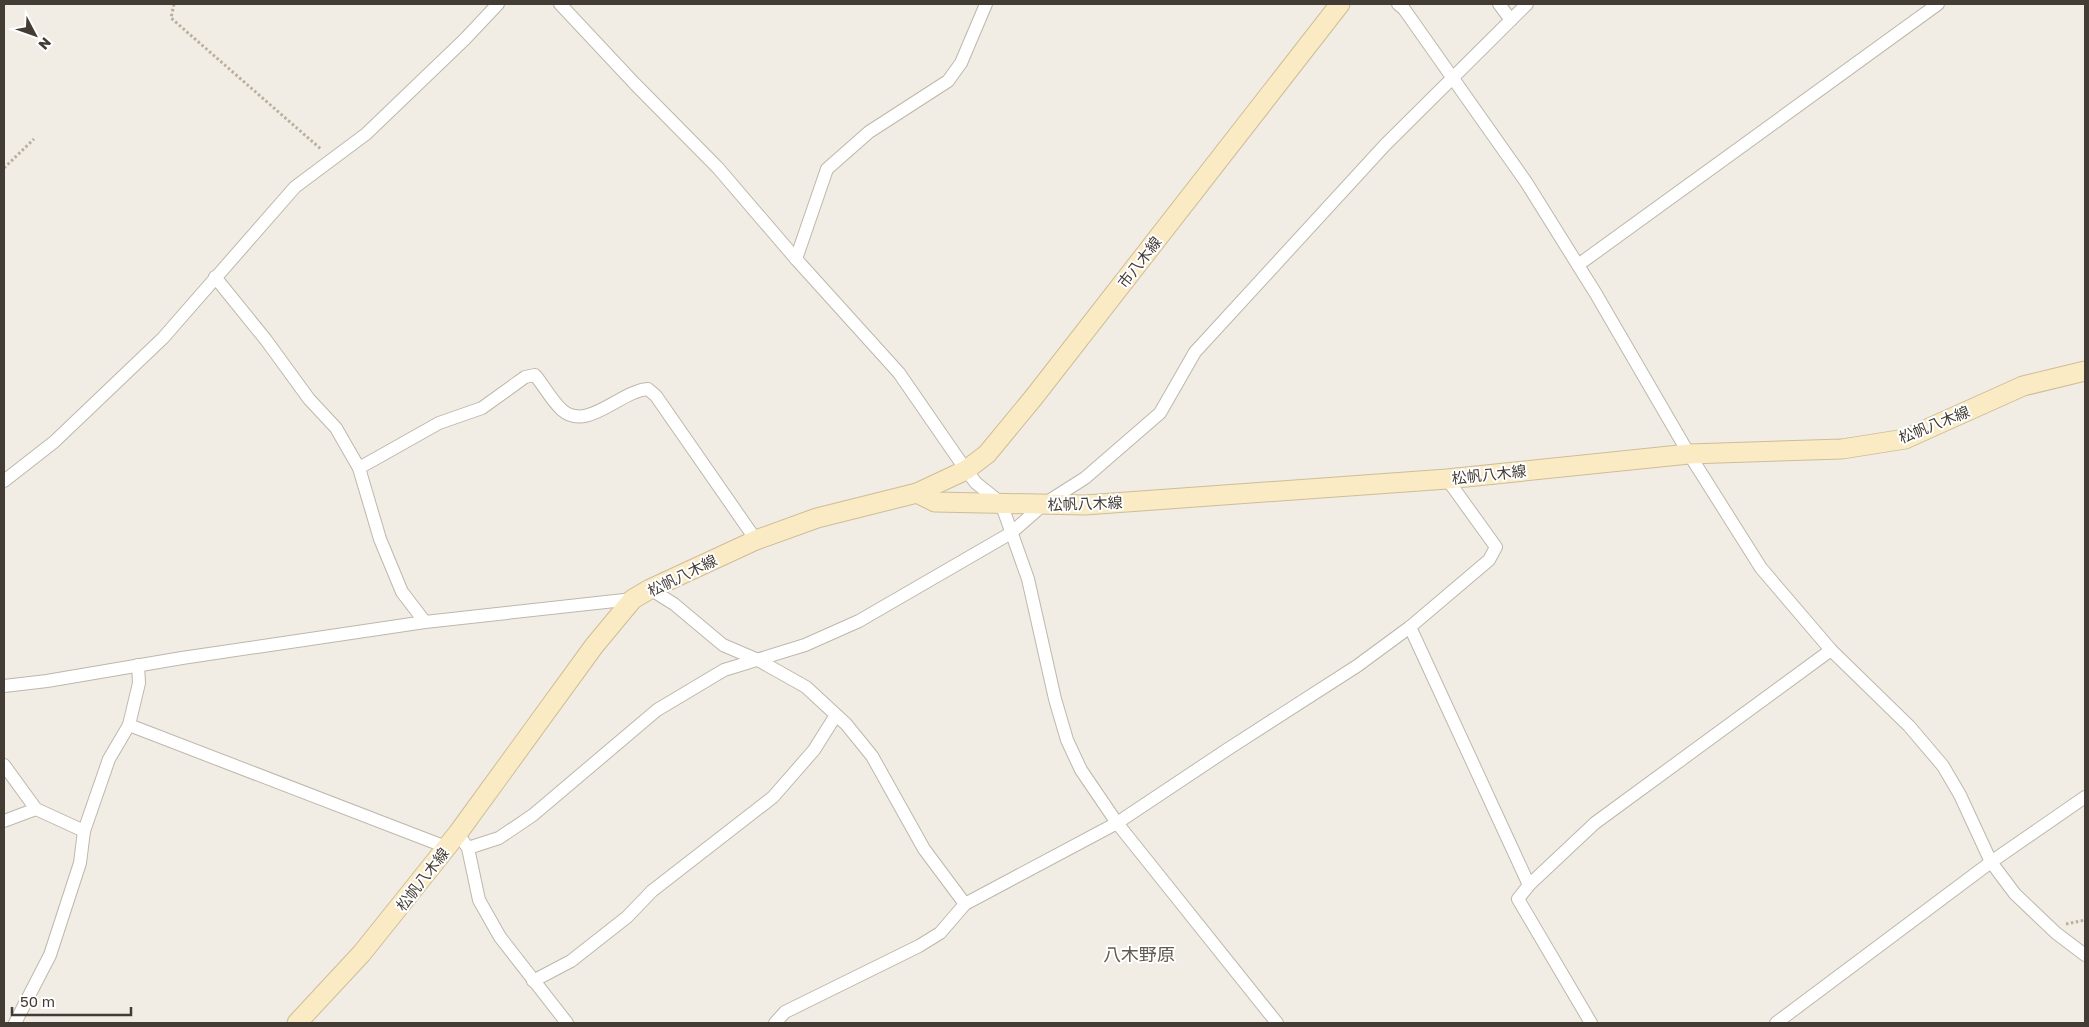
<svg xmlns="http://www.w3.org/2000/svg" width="2089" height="1027" font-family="'Golos Text','Noto Sans JP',sans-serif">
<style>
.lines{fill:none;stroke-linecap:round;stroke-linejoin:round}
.street-casing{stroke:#beb7ab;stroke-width:14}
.secondary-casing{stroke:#cebd97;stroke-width:21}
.path{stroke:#bcaf9a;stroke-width:3;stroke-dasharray:2.5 2.5;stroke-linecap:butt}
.street{stroke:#fff;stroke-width:12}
.secondary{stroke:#faebc5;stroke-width:19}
.labels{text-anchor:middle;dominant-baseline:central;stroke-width:4;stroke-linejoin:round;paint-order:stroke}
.street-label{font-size:15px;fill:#433c35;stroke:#fff}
.quarter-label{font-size:18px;fill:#645a4d;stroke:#fff}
</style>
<rect width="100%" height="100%" fill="#f1ede4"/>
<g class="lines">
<defs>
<g id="street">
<path d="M560 4 635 84 718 168 796 259 899 373 966 470 976 483 1001 503 1028 579 1055 699 1067 740 1081 770 1117 823 1277 1023"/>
<path d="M1398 4 1404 9 1526 182 1596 294 1689 454 1761 568 1831 650 1909 726 1943 766 1960 795 1991 862 2015 894 2056 933 2085 955"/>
<path d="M1499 4 1511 20"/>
<path d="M796 259 827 169 869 132 948 81 961 63 986 4"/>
<path d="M1578 265 1938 4"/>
<path d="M215 277 266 340 309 399 336 428 359 468 380 539 402 592 425 622"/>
<path d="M359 468 439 423 482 408 525 377 535 375C544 386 552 401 562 410 587 432 620 391 648 389L656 396 756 540"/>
<path d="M4 481 54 442 163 338 295 187 366 134 465 39 498 4"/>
<path d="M650 589 674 604 723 645 758 660 806 687 846 724 872 756 924 849 965 904"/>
<path d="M1410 627 1529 885 1518 899 1591 1023"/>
<path d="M4 686 47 681 182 658 425 622 633 599"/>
<path d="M129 725 446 847"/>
<path d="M4 765 36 809 84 831 80 863 50 955 15 1023"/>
<path d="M4 821 36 809"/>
<path d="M84 831 109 759 129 725 139 683 138 665"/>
<path d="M463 841 468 848 479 900 500 937 567 1023"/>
<path d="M468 848 499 838 533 815 657 710 724 670 805 645 859 621 1011 533 1044 504 1085 478 1160 413 1195 352 1385 145 1527 4"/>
<path d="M1529 885 1595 823 1831 650"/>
<path d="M533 981 571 961 627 917 652 891 773 797 814 750 836 715"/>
<path d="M775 1023 785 1012 919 946 940 933 965 904 1117 823 1228 749 1357 666 1410 627 1489 560 1496 547 1447 479"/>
<path d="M1776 1023 1991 862 2085 797"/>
</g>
<g id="secondary">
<path d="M917 493 935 502 1085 505 1447 479 1689 454 1842 449 1905 439 2023 386 2085 371"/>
<path d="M297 1023 362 953 458 833 594 646 633 599 650 589 756 540 817 518 917 493 966 470 987 454 1034 397 1340 4"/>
</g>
</defs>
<use href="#street" class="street-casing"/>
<use href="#secondary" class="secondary-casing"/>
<g class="path">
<path d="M174 4 171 18 322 150"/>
<path d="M4 168 34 139"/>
<path d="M2066 924 2085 920"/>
</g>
<use href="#street" class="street"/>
<use href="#secondary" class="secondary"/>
</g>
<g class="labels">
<g class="street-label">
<text transform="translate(1139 262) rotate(-52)">市八木線</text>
<text transform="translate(1934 424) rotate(-22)">松帆八木線</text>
<text transform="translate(1489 474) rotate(-6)">松帆八木線</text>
<text transform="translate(1085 503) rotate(-2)">松帆八木線</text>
<text transform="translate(682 575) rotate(-26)">松帆八木線</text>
<text transform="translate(422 879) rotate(-52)">松帆八木線</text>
</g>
<g class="quarter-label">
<text x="1139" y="954">八木野原</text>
</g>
</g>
<rect width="2089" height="1027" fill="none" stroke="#433c35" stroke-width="10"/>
<g transform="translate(35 35) rotate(131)" stroke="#ffffff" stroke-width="4" paint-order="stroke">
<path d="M0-4L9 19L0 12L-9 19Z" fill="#433c35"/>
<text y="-8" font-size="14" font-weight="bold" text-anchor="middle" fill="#433c35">N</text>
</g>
<path d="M12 1007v8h119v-8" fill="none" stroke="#433c35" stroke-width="2.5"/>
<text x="20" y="1007" font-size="15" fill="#433c35" stroke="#ffffff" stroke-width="4" paint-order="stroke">50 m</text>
</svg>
